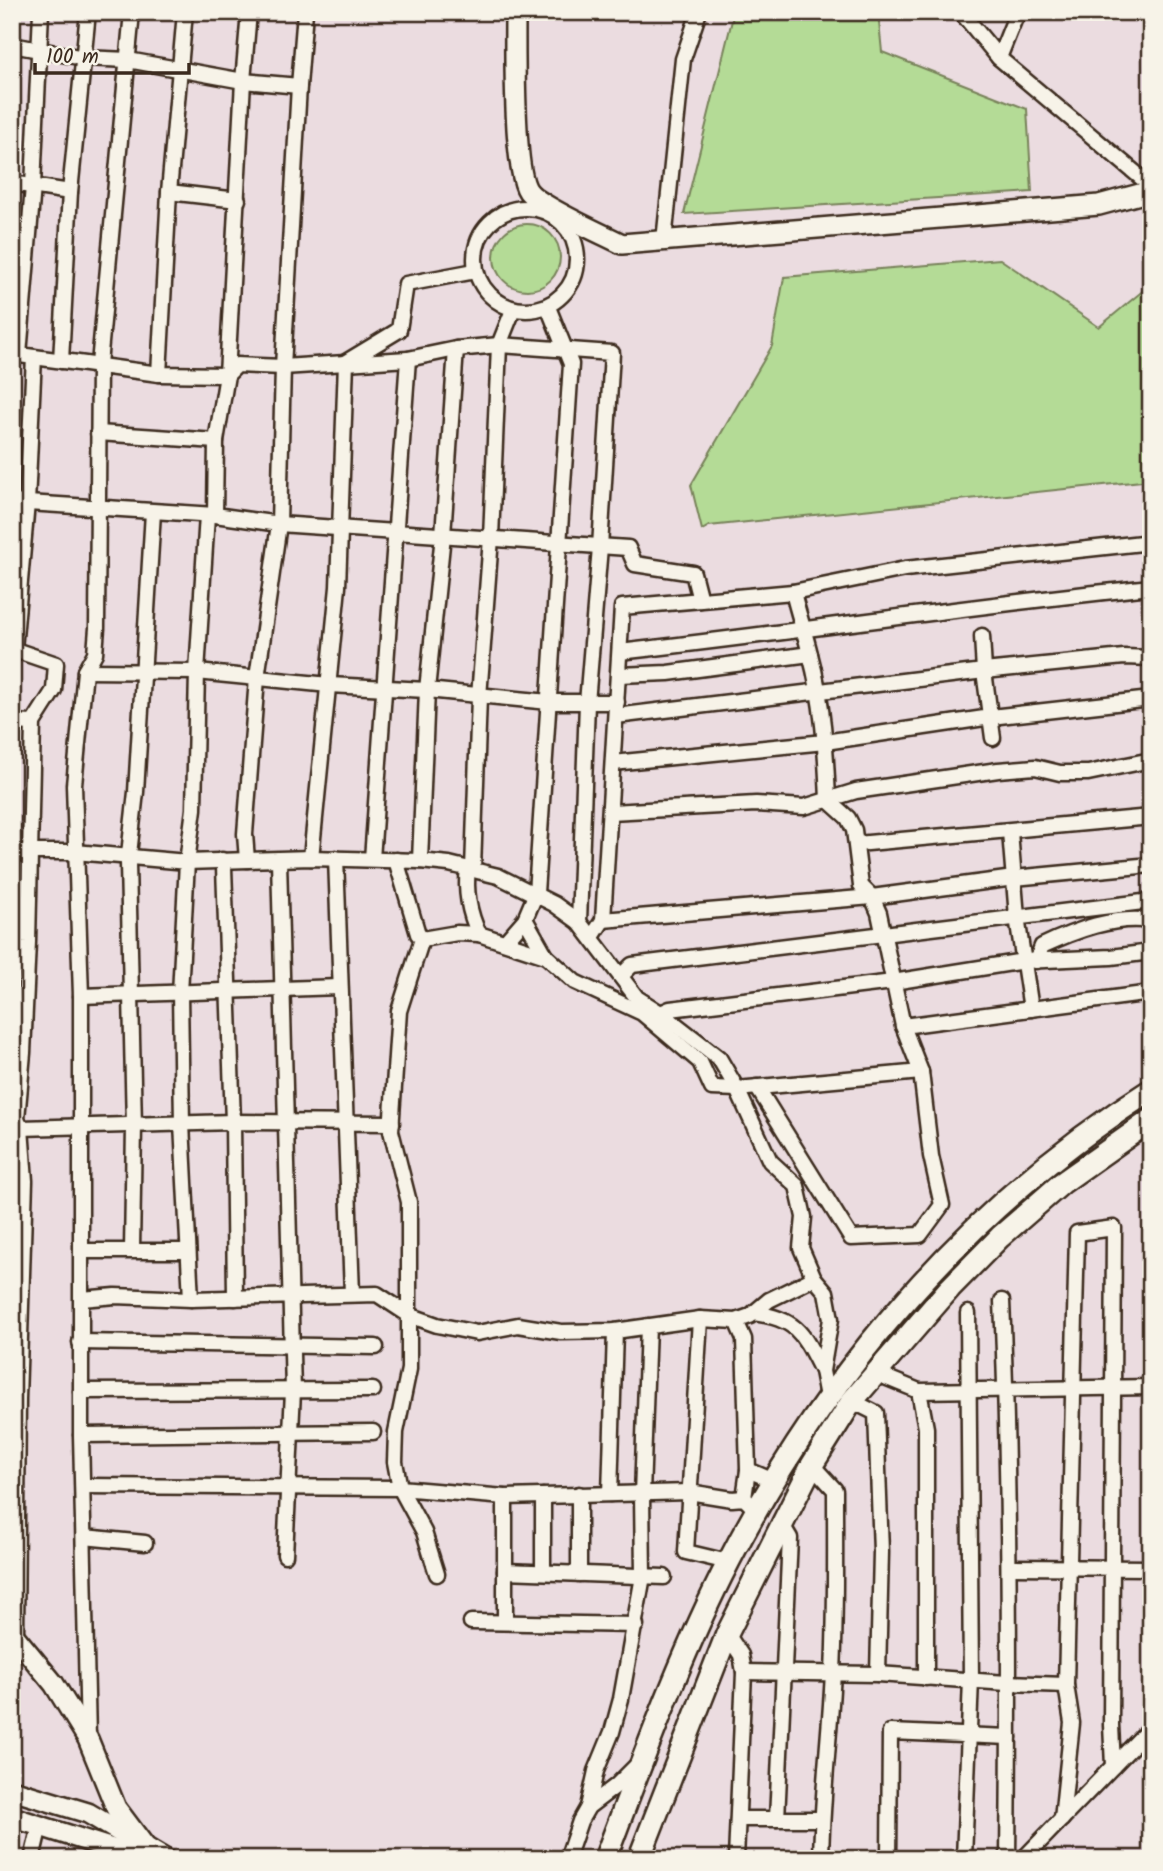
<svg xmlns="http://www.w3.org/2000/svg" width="1163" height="1871" font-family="Kalam,sans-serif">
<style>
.built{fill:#e2ccdb}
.green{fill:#b4db96;stroke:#78825a;stroke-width:2}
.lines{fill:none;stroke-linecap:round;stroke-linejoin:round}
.minor-casing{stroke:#3b2a1e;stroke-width:19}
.major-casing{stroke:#3b2a1e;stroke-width:24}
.highway-casing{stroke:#3b2a1e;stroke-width:26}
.minor{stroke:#f7f3e8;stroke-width:14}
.major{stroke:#f7f3e8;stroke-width:19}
.highway{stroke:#f7f3e8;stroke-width:21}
</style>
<rect width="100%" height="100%" fill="#ebdce0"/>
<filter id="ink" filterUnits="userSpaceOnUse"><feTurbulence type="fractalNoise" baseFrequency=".0143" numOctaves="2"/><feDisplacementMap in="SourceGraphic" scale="14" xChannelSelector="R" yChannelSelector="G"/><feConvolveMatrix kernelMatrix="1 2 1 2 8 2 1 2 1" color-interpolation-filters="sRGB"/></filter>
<g filter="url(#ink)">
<path class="built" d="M1061 1848 1151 1850V1859H1060Z"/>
<g class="green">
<path d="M734 12H878L882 52 1027 109 1032 192 684 214Z"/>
<circle cx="527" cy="257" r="33"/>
<path d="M1000 259 1099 327 1151 284V480L709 526 702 530 691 485 772 346 784 277Z"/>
</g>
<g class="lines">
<defs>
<g id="minor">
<path d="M961 12 999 58"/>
<path d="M1021 12 1015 18 999 58 1151 186"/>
<path d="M12 45 84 58 128 60 243 81 299 86 305 12"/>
<path d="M12 183 70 192"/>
<path d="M169 192 238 200"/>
<circle cx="526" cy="259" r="51"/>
<path d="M664 241 683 59 699 12"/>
<path d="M12 354 159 374 227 375 237 365 283 367 408 359 456 349 499 345 612 353 600 547 587 703 579 922"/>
<path d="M19 355 33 186 41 12"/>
<path d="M61 361 70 192 88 12"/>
<path d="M159 374 169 192 185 12"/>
<path d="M98 433 216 441"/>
<path d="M12 502 215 515 279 524 628 548 635 564 693 573 700 600"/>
<path d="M215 515 216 441 227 375 243 81 249 12"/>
<path d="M982 636 984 671 993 738"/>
<path d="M12 649 56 664 54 690 33 723 28 942 23 1053 17 1119 21 1128 25 1181 18 1399 16 1638"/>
<path d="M14 649 27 503 34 357"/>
<path d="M620 652C797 632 973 605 1151 587"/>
<path d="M85 671 197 672 329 685 427 690 549 702H617"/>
<path d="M619 675 668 673 810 654"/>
<path d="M616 716 984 671 1124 657 1151 658"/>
<path d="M12 722 33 723"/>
<path d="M613 763 825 742 991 717 1151 699"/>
<path d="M611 812 756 804 804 807 856 791 998 770 1035 767 1060 773H1088L1151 760"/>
<path d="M1010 832 1017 917 1031 1009"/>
<path d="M857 844 1151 817"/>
<path d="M12 852H75L187 862 311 858 420 861 449 864 498 876 554 904 579 922 637 998 665 1016 719 1058 737 1089 770 1161 797 1186 804 1217 801 1248 814 1278 826 1292 831 1319 822 1371 827 1397"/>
<path d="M311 858 338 587 346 362 399 330 406 284 475 271"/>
<path d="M336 858 352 1294"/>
<path d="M372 859 408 359"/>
<path d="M222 860 224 867 233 1122 235 1298"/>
<path d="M247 860 245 834 257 678 279 524 283 367 299 86"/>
<path d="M279 860 293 1391 285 1555"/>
<path d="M396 860 418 934 422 939 399 1011 391 1131 409 1202V1369L396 1432 395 1462 400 1488 424 1532 437 1574"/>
<path d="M420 861 427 690 443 535 456 349"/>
<path d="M468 868C465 891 469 913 479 934"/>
<path d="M473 869 479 697 491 538 499 345 513 310"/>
<path d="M525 919 546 956"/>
<path d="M603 920 872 897 1014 878 1151 865"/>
<path d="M592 937 603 920 622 607 793 592 905 569 1151 542"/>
<path d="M422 939 457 933 479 934 546 956 575 982 642 1013 700 1062 712 1088 737 1089 921 1072"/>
<path d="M505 942 525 919 536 893 571 364 548 307"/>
<path d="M1036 961 1042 946C1074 931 1115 915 1151 921"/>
<path d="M621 976 632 965 1151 901"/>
<path d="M81 996 339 987"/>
<path d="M661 1013 670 1009 893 982 1024 961 1111 957 1151 952"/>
<path d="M903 1026 1151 993"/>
<path d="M757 1087 851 1238 920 1235 942 1205 931 1156 921 1072 903 1026 879 913 872 897 861 886 854 830 848 818 828 800C826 751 823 701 810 654 805 633 798 613 793 592"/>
<path d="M21 1128 233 1122 392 1123"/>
<path d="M132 1250 134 1126 128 863 136 792 153 512"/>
<path d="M81 1251H187"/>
<path d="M82 1299 115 1296 191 1299 377 1294 409 1315 437 1325 477 1333 518 1325 561 1332 615 1331 700 1319 736 1321 750 1316 769 1300 814 1278"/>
<path d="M191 1299 182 1124 180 993 187 862 194 809 197 672 207 515"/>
<path d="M1002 1301C1010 1487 1010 1673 1008 1859"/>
<path d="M754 1313C798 1319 803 1334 822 1371"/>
<path d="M700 1319 686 1552 728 1562"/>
<path d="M736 1321 744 1339 748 1470 774 1481"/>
<path d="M80 1342 376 1347"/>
<path d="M875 1373 919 1391 1151 1387"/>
<path d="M81 1391 373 1390"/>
<path d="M919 1391 926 1428V1678"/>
<path d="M852 1401 876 1413 881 1552 878 1674"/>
<path d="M81 1435 373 1432"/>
<path d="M812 1465 835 1490C835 1551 836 1611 833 1672 830 1734 822 1796 821 1859"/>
<path d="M83 1486 400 1488 505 1497 689 1492 732 1499 744 1498 757 1511"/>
<path d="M610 1494 615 1331"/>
<path d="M505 1497V1622"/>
<path d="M744 1498 748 1470"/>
<path d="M84 1537 145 1543"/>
<path d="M1010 1567 1151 1568"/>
<path d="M505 1571 664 1577"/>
<path d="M543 1571V1496"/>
<path d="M579 1574V1494"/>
<path d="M471 1622 636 1625"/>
<path d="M727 1634 741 1655 744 1672 736 1859"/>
<path d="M744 1672 878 1674 1007 1683 1066 1685"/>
<path d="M88 1738 81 1435V996L74 785 85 671 95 653 97 628 99 364 132 12"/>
<path d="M588 1807 596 1771 612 1732 621 1699 643 1576 642 1494 648 1326"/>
<path d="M738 1819H822"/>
<path d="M777 1819 790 1538 781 1523"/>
<path d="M1062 1819 1072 1723 1066 1685 1077 1233 1114 1228 1111 1725 1113 1766"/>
<path d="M32 1859 40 1825"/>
<path d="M567 1859 580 1821 588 1807 617 1785 638 1764"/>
<path d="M889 1859 890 1732 1009 1737"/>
<path d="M964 1859 971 1679 968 1313"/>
<path d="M1023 1859 1151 1727"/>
</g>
<g id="major">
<path d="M515 12C515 44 513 170 528 191 540 207 601 233 622 244L1099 205 1151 191"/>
<path d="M12 1633 54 1684 88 1739 116 1808 146 1848"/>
<path d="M12 1790 88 1813 165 1859"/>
<path d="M12 1817 144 1859"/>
</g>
<g id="highway">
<path d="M605 1859C643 1759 680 1656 729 1561 826 1372 970 1204 1151 1090"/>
<path d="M639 1859 727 1634 812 1465 852 1401 950 1288 1000 1237 1062 1183 1151 1120"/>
</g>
</defs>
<use href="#minor" class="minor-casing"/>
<use href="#major" class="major-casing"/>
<use href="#highway" class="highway-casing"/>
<use href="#minor" class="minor"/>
<use href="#major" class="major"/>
<use href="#highway" class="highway"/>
</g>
</g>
<rect width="1163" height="1871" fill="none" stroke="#f7f3e8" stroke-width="42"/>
<rect x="21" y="21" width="1121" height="1829" fill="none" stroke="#3b2a1e" stroke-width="2.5" filter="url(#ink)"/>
<path d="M35 63v10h154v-10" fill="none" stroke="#3b2a1e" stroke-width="3.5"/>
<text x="46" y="63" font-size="21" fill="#3b2a1e" stroke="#f7f3e8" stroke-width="5" paint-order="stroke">100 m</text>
</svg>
